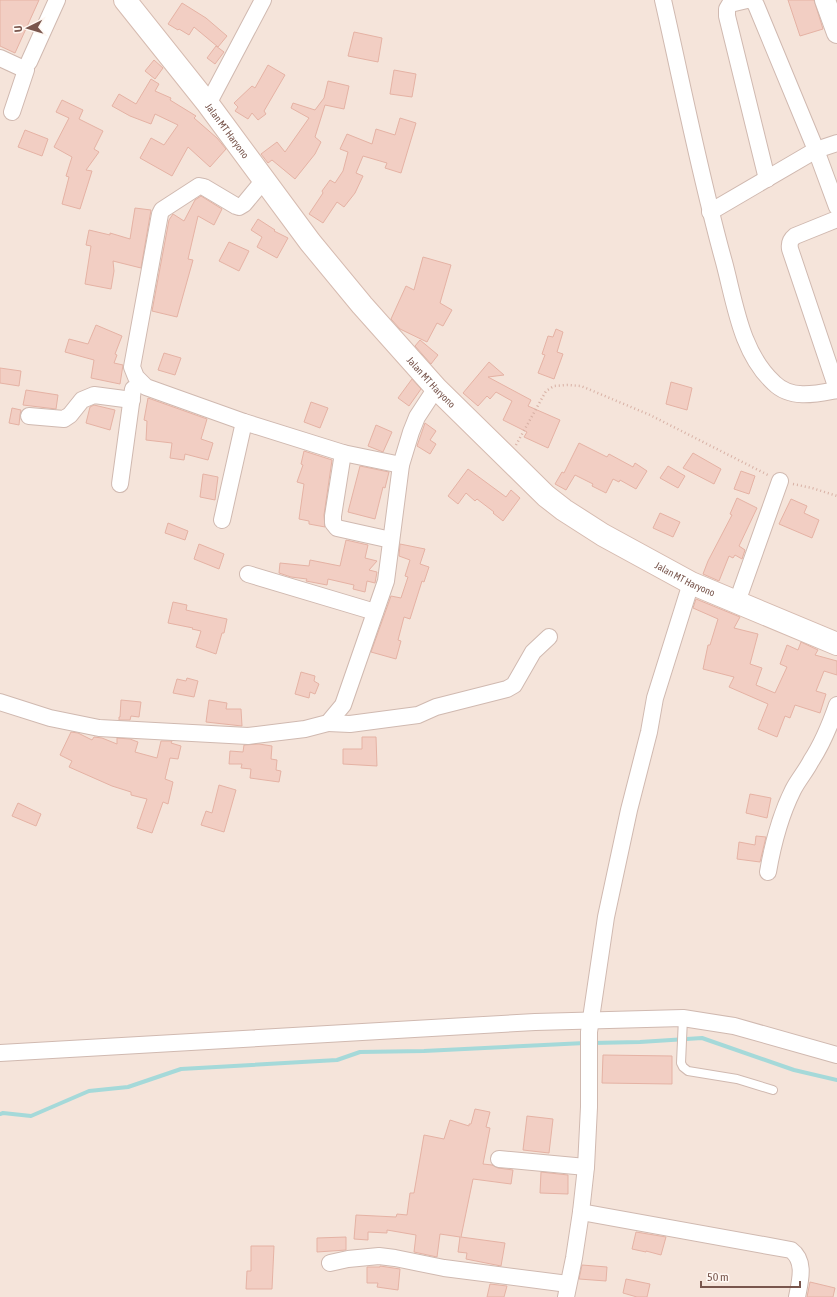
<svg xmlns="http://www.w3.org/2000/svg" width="837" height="1297" font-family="'Asap Condensed',sans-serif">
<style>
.residential{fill:#f5e4da}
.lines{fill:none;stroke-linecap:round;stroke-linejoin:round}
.stream{stroke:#a5d9d9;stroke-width:4}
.building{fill:#f2cec3;stroke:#e5b2a4}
.service-casing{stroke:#d0b9b0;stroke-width:10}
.minor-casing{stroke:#d0b9b0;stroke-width:18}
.tertiary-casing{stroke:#d0b9b0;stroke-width:22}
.secondary-casing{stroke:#d6bbb0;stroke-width:24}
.path{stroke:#d8b1a5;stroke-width:2.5;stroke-dasharray:1 3;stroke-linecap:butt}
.service{stroke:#fff;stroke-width:8}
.minor{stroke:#fff;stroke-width:16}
.tertiary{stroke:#fff;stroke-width:20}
.secondary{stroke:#fff;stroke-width:22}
.labels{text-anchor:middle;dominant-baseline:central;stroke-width:3;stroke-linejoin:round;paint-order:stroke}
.street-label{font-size:10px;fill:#79564d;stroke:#fff8f3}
</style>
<rect width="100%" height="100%" fill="#fdf4ec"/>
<rect class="residential" x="0" y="0" width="837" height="1297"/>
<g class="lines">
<g class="stream">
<path d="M592 1043 640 1042 702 1038 794 1070 837 1080"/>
<path d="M0 1114 3 1113 31 1116 89 1091 128 1087 181 1069 337 1060 360 1052 424 1051 585 1043"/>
</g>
</g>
<g class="building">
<path d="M0 0H39L15 53 0 46Z"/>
<path d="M788 0H814L823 29 800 36Z"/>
<path d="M182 3 206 18 227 36 218 47 194 27 189 35 179 29 178 30 168 24Z"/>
<path d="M354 32 382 38 378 62 348 56Z"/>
<path d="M216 46 224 52 215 64 207 58Z"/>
<path d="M154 60 163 68 155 79 145 71Z"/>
<path d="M268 65 285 75 264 111 266 114 258 120 252 113 248 119 235 111 238 107 234 103 252 86 255 88Z"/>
<path d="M394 70 416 74 412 97 390 94Z"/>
<path d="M151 79 159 84 155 91 171 98 170 100 196 116 194 118 217 138 226 149 210 167 188 147 172 176 140 158 151 138 164 145 178 125 155 114 151 124 130 116 112 106 119 94 136 104Z"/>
<path d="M328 81 349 86 344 109 325 105 315 137 321 142 315 154 295 179 272 160 268 163 261 154 277 142 285 152 309 118 291 108 293 103 315 110 324 98Z"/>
<path d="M62 100 83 110 79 119 103 131 94 149 99 152 86 170 92 171 80 209 62 204 69 177 66 176 72 157 54 147 69 118 56 112Z"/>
<path d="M400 118 416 123 401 173 385 168 387 163 363 156 356 173 363 176 355 193 344 207 337 202 323 223 309 214 323 193 322 191 330 180 335 183 343 171 348 152 340 149 347 134 372 144 376 129 395 135Z"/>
<path d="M25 130 48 139 42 156 18 147Z"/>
<path d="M201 196 222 209 214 225 198 216 188 259 193 260 177 317 152 311 169 220 173 214 184 221 195 200Z"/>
<path d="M135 208 151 210 141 268 113 261 114 271 111 289 85 284 91 246 86 245 89 230 110 235V233L130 239Z"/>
<path d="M258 219 275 230 274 231 288 238 277 258 257 247 262 237 251 230Z"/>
<path d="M229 242 249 251 239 271 219 261Z"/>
<path d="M423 257 451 265 440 303 452 310 443 326 437 323 427 342 400 329 391 319 406 286 414 290Z"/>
<path d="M96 325 122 336 115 354 117 355 114 363 123 365 120 384 91 378 94 360 65 352 69 339 88 344Z"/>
<path d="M556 329 563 332 557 352 563 354 554 379 538 373 545 355 542 354 548 336 553 337Z"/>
<path d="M420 340 438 355 431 364 415 346Z"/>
<path d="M164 353 181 358 175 375 158 370Z"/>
<path d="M489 362 504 375 488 377 531 400 528 406 560 420 548 448 524 437 527 432 503 420 512 401 496 392 490 399 487 396 478 406 463 393Z"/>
<path d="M0 368 21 371 19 386 0 383Z"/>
<path d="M412 379 421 389 409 406 398 398Z"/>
<path d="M671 382 692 388 687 410 666 404Z"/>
<path d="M26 390 58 395 56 409 23 405Z"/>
<path d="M148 398 207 419 201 439 213 443 208 460 185 454 184 460 170 458 172 443 146 440 147 421 144 420Z"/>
<path d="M311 402 328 408 320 428 304 422Z"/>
<path d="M94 405 115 410 110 430 86 423 90 407Z"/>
<path d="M12 408 21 410 20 415 19 425 9 423Z"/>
<path d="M425 423 436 431 430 440 436 444 430 454 417 446Z"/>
<path d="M376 425 392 432 383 452 368 446Z"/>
<path d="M579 443 607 457 609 454 633 467 635 463 647 471 636 489 620 480 619 482 613 479 606 493 592 486 593 484 575 475 566 490 555 484 562 472 564 473Z"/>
<path d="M304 451 332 460 324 515 325 527 309 524V521L299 519 304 484 297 482 303 465 301 464Z"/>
<path d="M693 453 721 469 714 484 683 468Z"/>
<path d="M360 466 389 472 385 488 383 487 375 519 348 512Z"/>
<path d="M668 466 685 476 678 488 660 478Z"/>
<path d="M468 469 506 497 511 490 520 498 503 521 493 513 494 512 477 499 475 501 466 493 458 504 448 496Z"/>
<path d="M741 471 755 476 749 494 734 489Z"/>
<path d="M203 474 218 477 215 500 200 497Z"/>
<path d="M737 498 757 508 739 546 745 550 742 559 735 555 733 558 729 556 719 581 703 574 708 561 732 515 730 514Z"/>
<path d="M791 499 807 506 804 513 819 520 812 538 779 524Z"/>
<path d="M660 513 680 522 673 537 653 528Z"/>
<path d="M168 523 188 531 185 540 165 533Z"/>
<path d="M346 540 368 545 365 558 377 561 369 570 377 572 375 583 367 581 365 592 353 589 354 585 328 579 327 585 306 581 307 579 291 577 279 573 280 563 309 566 310 560 340 566Z"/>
<path d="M199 544 224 554 219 569 194 559Z"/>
<path d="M400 544 425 549 420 564 429 567 424 582 422 581 410 619 404 617 398 640 401 641 396 659 371 652 391 596 401 598 408 577 405 576 410 560 399 556Z"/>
<path d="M696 599 740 617 734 628 758 634 750 664 762 668 756 685 775 693 787 667 780 664 787 645 798 650 801 642 818 650 815 655 837 661V675L824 671 816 691 826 694 820 713 795 705 790 718 785 716 777 737 758 729 768 704 729 687 734 677 703 669 708 645H710L718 619 693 608Z"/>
<path d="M173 602 187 605 186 610 227 619 224 633H222L216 654 196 647 201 631 192 629 193 628 168 623Z"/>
<path d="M301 672 315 676 314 681 319 684 315 694 310 692 309 698 295 694Z"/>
<path d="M187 678 198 681 194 697 173 693 177 679 186 681Z"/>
<path d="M121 700 141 702 139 717 131 716 130 720H119V717H120Z"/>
<path d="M209 700 227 703 226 709H241L242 726 206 722Z"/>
<path d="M71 732 78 733 92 740 94 737 102 738 117 744V738L130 739 138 742 135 752 157 758 161 741H172L171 743 181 746 178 759 170 758 165 779 173 782 168 804 163 802 152 833 137 828 147 799 131 795V792L112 786 69 767 72 761 60 755Z"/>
<path d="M362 737H376L377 766 343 764V749H362Z"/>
<path d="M259 744 272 746 271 759 277 760 276 770 281 771 279 782 250 778 251 769 241 768 242 764H229L230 751 243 752 244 745Z"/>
<path d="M219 785 236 790 224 832 201 825 206 811 212 813Z"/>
<path d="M750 794 771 798 767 818 746 813Z"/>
<path d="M18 803 41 814 36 826 12 816Z"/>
<path d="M756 836 766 837 760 862 737 859 739 842 755 845Z"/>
<path d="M603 1055 672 1056V1084L602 1083Z"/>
<path d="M475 1109 490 1112 486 1127 490 1128 483 1164 492 1165 498 1168 513 1170 511 1184 473 1179 461 1237 505 1243 501 1266 466 1259 467 1253 458 1252 460 1237 440 1234 437 1257 414 1252 416 1235 387 1230V1233L368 1232V1240L354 1239 356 1215 396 1217 397 1214 407 1215 410 1193H414L424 1135 444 1139 450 1120 469 1126V1124H471Z"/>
<path d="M527 1116 553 1119 549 1153 523 1150Z"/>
<path d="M541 1172 568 1175V1194L540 1193Z"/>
<path d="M636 1232 666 1237 661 1255 646 1251V1252L632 1249Z"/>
<path d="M346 1237V1250L317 1252V1238Z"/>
<path d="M251 1246H274L272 1289H246L247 1271H251Z"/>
<path d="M582 1265 607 1267 606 1281 579 1279Z"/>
<path d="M380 1266 400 1269 398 1290 377 1287 378 1283H367V1267H380Z"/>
<path d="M626 1279 650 1284 647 1297H637L623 1293Z"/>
<path d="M810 1282 835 1288 833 1297H807Z"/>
<path d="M490 1284 507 1286 504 1297H487Z"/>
</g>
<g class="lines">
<defs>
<path id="service" d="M683 1018 681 1063 683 1067 688 1071 737 1079 773 1090"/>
<g id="minor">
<path d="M663 0C683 88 700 176 724 262 735 303 741 353 774 383 791 400 816 394 837 390"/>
<path d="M747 0 730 4 727 9V16L767 179"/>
<path d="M751 0 753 1 756 5 816 150 837 207"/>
<path d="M0 58 26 70 12 112"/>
<path d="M29 62 57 0"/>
<path d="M208 104 263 0"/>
<path d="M264 180 244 204 239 207 236 206 204 187 199 186 162 210 160 214 132 367 136 377 146 387 244 422 343 453 401 465"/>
<path d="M710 212 816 150 837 143"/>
<path d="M837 219 795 236C790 240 789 243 790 249L837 389"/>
<path d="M29 416 64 419 70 415 82 400 94 395 132 400"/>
<path d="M343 453 333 516V523L337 528 391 540"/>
<path d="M120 484 133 389"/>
<path d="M222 520 244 422"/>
<path d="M248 574 375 612"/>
<path d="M737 602 780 481"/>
<path d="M0 702 50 718 99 728 248 736 305 729 328 723 343 705 386 581 401 465 411 432 417 417 436 388"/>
<path d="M328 723 350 724 418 715 436 707 507 689 514 685 533 652 549 637"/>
<path d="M768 872C773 843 780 816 793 790 798 780 806 771 811 761 823 743 830 725 837 705"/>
<path d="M0 1053 535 1022 683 1018 734 1026 837 1055"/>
<path d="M499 1159 586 1167"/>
<path d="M581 1212 791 1250C806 1261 800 1281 797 1297"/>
<path d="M330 1263 348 1259 379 1256 395 1258 444 1268 568 1284"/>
<path d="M566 1297 574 1258 581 1212 586 1167 589 1107V1032L606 917 629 810 649 732 655 698 691 583"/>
</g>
<path id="tertiary" d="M825 0 837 33"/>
<g id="secondary">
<path id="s1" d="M125 0 208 104 310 242 362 305 436 388 546 496 564 510 603 535 691 583 837 644"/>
</g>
</defs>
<use href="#service" class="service-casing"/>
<use href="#minor" class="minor-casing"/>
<use href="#tertiary" class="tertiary-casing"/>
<use href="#secondary" class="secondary-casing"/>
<g class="path">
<path d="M516 445 546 391 554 386 567 385 581 386 650 415 768 475"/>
<path d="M793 484 812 488 837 496"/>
</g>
<use href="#service" class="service"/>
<use href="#minor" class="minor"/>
<use href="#tertiary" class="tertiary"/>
<use href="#secondary" class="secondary"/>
</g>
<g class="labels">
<g class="street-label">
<text stroke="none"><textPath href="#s1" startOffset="166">Jalan MT Haryono</textPath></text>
<text stroke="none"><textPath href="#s1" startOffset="490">Jalan MT Haryono</textPath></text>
<text stroke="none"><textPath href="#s1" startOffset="814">Jalan MT Haryono</textPath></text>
</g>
</g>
<g transform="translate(28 28) rotate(265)" stroke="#fff8f3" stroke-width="3" paint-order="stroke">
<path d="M0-3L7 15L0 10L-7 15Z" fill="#79564d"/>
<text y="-6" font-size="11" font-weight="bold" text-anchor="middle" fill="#79564d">U</text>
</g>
<path d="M701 1281v6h99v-6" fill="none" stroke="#79564d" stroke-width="2"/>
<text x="707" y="1281" font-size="12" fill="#79564d" stroke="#fff8f3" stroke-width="3" paint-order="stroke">50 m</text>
</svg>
